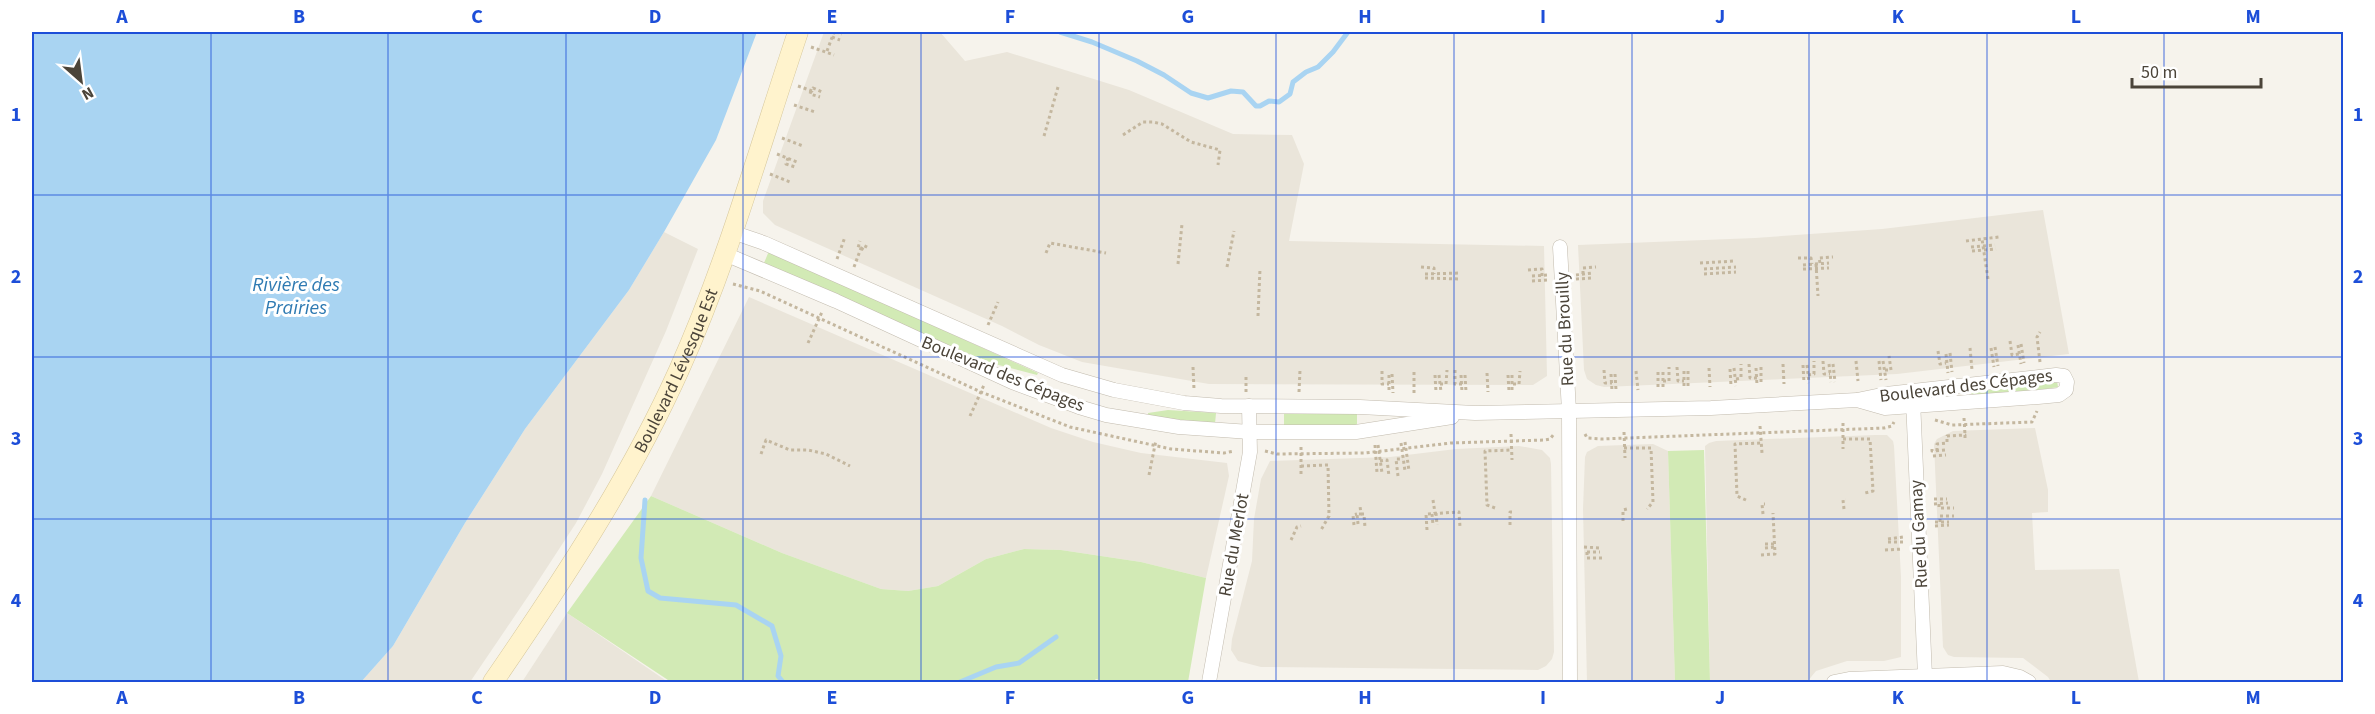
<svg xmlns="http://www.w3.org/2000/svg" width="2375" height="714" font-family="'Source Sans 3',sans-serif">
<style>
.residential{fill:#eae5da}
.green{fill:#d2eab5}
.water{fill:#a9d4f2}
.lines{fill:none;stroke-linecap:round;stroke-linejoin:round}
.stream{stroke:#a9d4f2;stroke-width:5}
.street-casing{stroke:#c2bbae;stroke-width:15}
.secondary-casing{stroke:#d6c79b;stroke-width:21}
.path{stroke:#c4b79f;stroke-width:3;stroke-dasharray:3 3;stroke-linecap:butt}
.street{stroke:#fff;stroke-width:14}
.secondary{stroke:#fff3cd;stroke-width:20}
.grid{fill:none;stroke:#1d4ed8;stroke-width:1.5;stroke-opacity:0.55}
.labels{text-anchor:middle;dominant-baseline:central;stroke-width:6;stroke-linejoin:round;paint-order:stroke}
.street-label{font-size:18px;fill:#4b4439;stroke:#fff}
.water-label{font-size:20px;font-style:italic;fill:#2e7ab2;stroke:#fff}
.neatline{fill:none;stroke:#1d4ed8;stroke-width:2}
.grid-label{font-size:20px;text-anchor:middle;font-weight:bold;fill:#1d4ed8}
</style>
<rect width="100%" height="100%" fill="#f6f3ec"/>
<g class="residential">
<path d="M824 32H940L965 61 1007 52 1129 90 1233 134 1292 135 1304 164 1289 241 1544 246 1547 376 1533 385 1209 384 1082 362 1039 345 1002 326 775 225 763 213V201Z"/>
<path d="M2043 210 2069 354 1897 374 1604 387 1596 385 1587 379 1584 370 1578 245 1755 238 1882 229Z"/>
<path d="M664 232 698 249 666 331 602 474 576 523 533 589 470 682H361L393 646 465 523 525 429 629 290Z"/>
<path d="M749 297 1051 428 1093 442 1141 453 1227 463 1229 476 1206 578 1141 562 1061 550 1024 549 986 559 938 586 908 591 881 589 782 553 651 496Z"/>
<path d="M2035 428 2048 490V512L2032 513 2035 570 2119 569 2139 682H2051L2048 677 2023 658 1954 657 1948 655 1943 647 1934 444 1937 439 1953 431Z"/>
<path d="M1875 435H1887L1893 441 1894 446 1901 577V657L1884 661H1847L1816 671 1807 682H1710L1705 446 1709 443 1716 441Z"/>
<path d="M1653 444 1668 451 1675 682H1587L1583 509 1585 457 1587 452 1598 446Z"/>
<path d="M1519 446 1542 450 1550 458 1551 464 1554 652 1552 659 1546 666 1538 670 1261 667 1238 661 1231 650 1232 639 1252 561 1254 519 1261 479 1270 461 1390 457 1456 449Z"/>
<path d="M567 613 665 680 671 682H522Z"/>
</g>
<g class="green">
<path d="M769 251 1038 373 1037 375 987 362 764 263Z"/>
<path d="M2057 381 2058 387 2028 392 1972 395 1971 391Z"/>
<path d="M1168 410 1216 413 1215 424 1148 416V413Z"/>
<path d="M1284 413 1357 414V425L1284 426Z"/>
<path d="M1704 450 1710 682H1675L1668 451Z"/>
<path d="M651 496 782 553 881 589 908 591 938 586 986 559 1024 549 1061 550 1141 562 1206 578 1188 682H1107L1096 679 1093 682H671L567 613Z"/>
</g>
<path class="water" d="M32 32H757L716 140 664 232 629 290 525 429 465 523 393 646 361 682H32Z"/>
<g class="lines">
<g class="stream">
<path d="M1060 32 1092 42 1137 61 1164 75 1191 93 1208 98 1231 91 1243 92 1256 106H1260L1269 101 1279 102 1290 94 1293 82 1306 72 1318 67 1333 52 1348 32"/>
<path d="M645 500 641 558 648 591 660 598 736 605 772 626 781 656 778 676 783 682"/>
<path d="M960 682 996 667 1019 663 1056 637"/>
</g>
<defs>
<g id="street">
<path d="M732 232 764 243 1062 375 1114 390 1184 403 1221 406 1360 407 1475 413 1711 408 1857 400 1886 394 2056 375 2064 376 2067 382 2066 390 2059 395 2038 397 1885 408 1857 400"/>
<path d="M1560 247 1569 411 1570 682"/>
<path d="M725 254 836 301 1012 382 1079 407 1106 415 1179 427 1250 432H1356L1452 417"/>
<path d="M1913 400 1925 676"/>
<path d="M1209 682 1250 452 1249 406"/>
<path d="M1834 682 1849 679 2003 673 2020 677 2029 682"/>
</g>
<g id="secondary">
<path id="s1" d="M493 682C561 583 629 481 679 370 728 261 760 145 798 32"/>
</g>
</defs>
<use href="#street" class="street-casing"/>
<use href="#secondary" class="secondary-casing"/>
<g class="path">
<path d="M836 32 842 34"/>
<path d="M832 37 840 40"/>
<path d="M811 47 834 55"/>
<path d="M827 51 834 32"/>
<path d="M798 86 812 91 813 88 822 92"/>
<path d="M811 91 810 94 820 97"/>
<path d="M794 105 815 112"/>
<path d="M1123 135 1143 122H1153L1162 124 1191 142 1220 150 1218 165"/>
<path d="M1044 136 1058 87"/>
<path d="M782 138 803 146"/>
<path d="M777 154 797 162"/>
<path d="M788 158 786 164 795 167"/>
<path d="M770 174 790 182"/>
<path d="M1966 241 1982 239"/>
<path d="M1971 247 1995 245"/>
<path d="M861 248 864 250 867 244"/>
<path d="M1972 251 1996 249"/>
<path d="M1046 253 1050 243 1106 253"/>
<path d="M1798 258H1811L1812 264"/>
<path d="M837 259 845 237"/>
<path d="M1700 263 1735 261"/>
<path d="M1820 263 1819 258 1833 257"/>
<path d="M1178 264 1182 224"/>
<path d="M1816 264 1818 296"/>
<path d="M1803 265 1829 263"/>
<path d="M854 267 861 248H858L860 241"/>
<path d="M1227 267 1234 231"/>
<path d="M1421 267 1434 268V274"/>
<path d="M1704 269 1736 267"/>
<path d="M1803 269 1829 268"/>
<path d="M1528 270 1542 269V276"/>
<path d="M1425 274 1461 273"/>
<path d="M1583 274V268L1596 267"/>
<path d="M1704 274 1736 272"/>
<path d="M1576 275 1592 273"/>
<path d="M1532 276 1548 275"/>
<path d="M1425 278 1461 279"/>
<path d="M1576 279 1593 278"/>
<path d="M1988 279 1982 239 1999 237"/>
<path d="M1532 281 1548 280"/>
<path d="M733 284 760 291 981 392 1070 427 1171 449 1224 453 1234 451"/>
<path d="M1258 316 1260 269"/>
<path d="M988 325 998 302"/>
<path d="M2010 341 2012 355 2019 354"/>
<path d="M808 343 822 312"/>
<path d="M2021 344 2024 363"/>
<path d="M2018 345 2021 364"/>
<path d="M1995 347 1998 366"/>
<path d="M1970 348 1972 370"/>
<path d="M1991 348 1994 367"/>
<path d="M1938 351 1940 364 1946 363"/>
<path d="M1950 353 1952 372"/>
<path d="M1946 354 1948 373"/>
<path d="M1823 361 1824 374H1830"/>
<path d="M1856 361 1858 381"/>
<path d="M1879 361 1881 380"/>
<path d="M1883 361 1886 380"/>
<path d="M2040 362 2037 337 2040 332"/>
<path d="M1749 364 1750 378H1757"/>
<path d="M1783 364 1784 384"/>
<path d="M1829 364 1831 382"/>
<path d="M1833 364 1835 382"/>
<path d="M1803 365 1804 383"/>
<path d="M1807 365 1809 383"/>
<path d="M1193 367 1194 389"/>
<path d="M1677 367 1678 381H1684"/>
<path d="M1761 367V385"/>
<path d="M1709 368 1710 387"/>
<path d="M1734 368 1736 386"/>
<path d="M1756 368 1757 385"/>
<path d="M1730 369 1731 386"/>
<path d="M1455 370V384H1462"/>
<path d="M1604 370 1605 383H1612"/>
<path d="M1885 370H1891L1889 356"/>
<path d="M1382 371V384H1389"/>
<path d="M1636 371 1638 390"/>
<path d="M1684 371V388"/>
<path d="M1688 371V388"/>
<path d="M1414 372V393"/>
<path d="M1658 372V389"/>
<path d="M1663 372V389"/>
<path d="M1487 373 1488 392"/>
<path d="M1392 374 1393 393"/>
<path d="M1611 374 1612 391"/>
<path d="M1615 374 1616 390"/>
<path d="M1389 375V393"/>
<path d="M1435 375 1436 392"/>
<path d="M1439 375 1441 392"/>
<path d="M1461 375 1462 392"/>
<path d="M1465 375 1466 392"/>
<path d="M1508 375 1509 391"/>
<path d="M1512 375V391"/>
<path d="M1808 375 1814 374V361"/>
<path d="M1736 379 1741 378V364"/>
<path d="M1663 381H1669V367"/>
<path d="M1440 384H1446L1447 370"/>
<path d="M1513 384H1519L1520 371"/>
<path d="M1246 392V374"/>
<path d="M1299 392 1300 370"/>
<path d="M970 416 984 385"/>
<path d="M1964 418 1965 435"/>
<path d="M1935 420 1952 425 2032 422 2037 411"/>
<path d="M1843 423V449"/>
<path d="M1760 426 1762 453"/>
<path d="M1624 432 1625 458"/>
<path d="M1511 434 1512 460"/>
<path d="M1585 434 1587 438 1602 439 1884 428 1892 426 1894 422"/>
<path d="M1843 439H1870L1873 491 1865 493"/>
<path d="M1405 442 1409 471"/>
<path d="M1401 443 1405 471"/>
<path d="M1375 445 1377 473"/>
<path d="M1378 445 1382 473"/>
<path d="M1301 447V475"/>
<path d="M1624 448H1651L1653 502 1647 509"/>
<path d="M1932 449V451L1946 450"/>
<path d="M1265 451 1277 454 1365 453 1451 443 1544 440 1550 439 1554 434"/>
<path d="M1937 451V444L1947 443V436L1965 435V439"/>
<path d="M761 454 766 440 790 450H808L826 454 850 466"/>
<path d="M1933 456 1946 455"/>
<path d="M1380 461 1387 460 1389 476"/>
<path d="M1301 466 1328 465 1329 516 1321 530"/>
<path d="M1149 475 1156 440"/>
<path d="M1398 476 1396 459H1403"/>
<path d="M1934 499H1947"/>
<path d="M1433 500 1435 513"/>
<path d="M1746 500 1737 496 1735 444 1761 443"/>
<path d="M1934 504 1948 503"/>
<path d="M1939 504V508H1954"/>
<path d="M1495 508 1487 505 1485 451 1512 450"/>
<path d="M1844 509 1843 500H1846"/>
<path d="M1436 513 1437 525"/>
<path d="M1361 514H1364L1365 528"/>
<path d="M1432 514 1433 525"/>
<path d="M1763 514 1762 504H1765"/>
<path d="M1623 521V510L1627 509"/>
<path d="M1935 522H1949"/>
<path d="M1940 522V516H1954"/>
<path d="M1358 524 1357 514H1361L1360 506"/>
<path d="M1354 525 1353 515 1357 514"/>
<path d="M1510 525V512H1514"/>
<path d="M1935 526 1949 525"/>
<path d="M1427 530 1426 514 1459 512 1460 527"/>
<path d="M1888 539 1903 537"/>
<path d="M1291 540 1297 527 1301 526"/>
<path d="M1888 542H1903"/>
<path d="M1765 544H1774"/>
<path d="M1584 547 1600 548"/>
<path d="M1765 548 1775 547"/>
<path d="M1885 550 1903 549"/>
<path d="M1587 552V558H1605"/>
<path d="M1587 552H1600"/>
<path d="M1761 555 1775 554 1773 513"/>
</g>
<use href="#street" class="street"/>
<use href="#secondary" class="secondary"/>
</g>
<path class="grid" d="M211 32V682M388 32V682M566 32V682M743 32V682M921 32V682M1099 32V682M1276 32V682M1454 32V682M1632 32V682M1809 32V682M1987 32V682M2164 32V682M32 195H2344M32 357H2344M32 519H2344"/>
<g class="labels">
<g class="street-label">
<text transform="translate(1565 329) rotate(-93)">Rue du Brouilly</text>
<text stroke="none"><textPath href="#s1" startOffset="362">Boulevard Lévesque Est</textPath></text>
<text transform="translate(1003 374) rotate(22)">Boulevard des Cépages</text>
<text transform="translate(1966 386) rotate(-7)">Boulevard des Cépages</text>
<text transform="translate(1919 534) rotate(-93)">Rue du Gamay</text>
<text transform="translate(1234 545) rotate(-80)">Rue du Merlot</text>
</g>
<g class="water-label">
<text x="296" y="285">Rivière des<tspan x="296" dy="23">Prairies</tspan></text>
</g>
</g>
<rect width="2375" height="714" fill="none" stroke="#ffffff" stroke-width="66"/>
<g transform="translate(81 81) rotate(152)" stroke="#ffffff" stroke-width="4.5" paint-order="stroke">
<path d="M0-4.5L10 22L0 15L-10 22Z" fill="#4b4439"/>
<text y="-9" font-size="16" font-weight="bold" text-anchor="middle" fill="#4b4439">N</text>
</g>
<path d="M2132 78v9h129v-9" fill="none" stroke="#4b4439" stroke-width="3"/>
<text x="2141" y="78" font-size="18" fill="#4b4439" stroke="#ffffff" stroke-width="4.5" paint-order="stroke">50 m</text>
<rect x="33" y="33" width="2309" height="648" class="neatline"/>
<g class="grid-label">
<text x="122" y="23">A</text>
<text x="299" y="23">B</text>
<text x="477" y="23">C</text>
<text x="655" y="23">D</text>
<text x="832" y="23">E</text>
<text x="1010" y="23">F</text>
<text x="1188" y="23">G</text>
<text x="1365" y="23">H</text>
<text x="1543" y="23">I</text>
<text x="1720" y="23">J</text>
<text x="1898" y="23">K</text>
<text x="2076" y="23">L</text>
<text x="2253" y="23">M</text>
<text x="16" y="121">1</text>
<text x="2358" y="121">1</text>
<text x="16" y="283">2</text>
<text x="2358" y="283">2</text>
<text x="16" y="445">3</text>
<text x="2358" y="445">3</text>
<text x="16" y="607">4</text>
<text x="2358" y="607">4</text>
<text x="122" y="704">A</text>
<text x="299" y="704">B</text>
<text x="477" y="704">C</text>
<text x="655" y="704">D</text>
<text x="832" y="704">E</text>
<text x="1010" y="704">F</text>
<text x="1188" y="704">G</text>
<text x="1365" y="704">H</text>
<text x="1543" y="704">I</text>
<text x="1720" y="704">J</text>
<text x="1898" y="704">K</text>
<text x="2076" y="704">L</text>
<text x="2253" y="704">M</text>
</g>
</svg>
